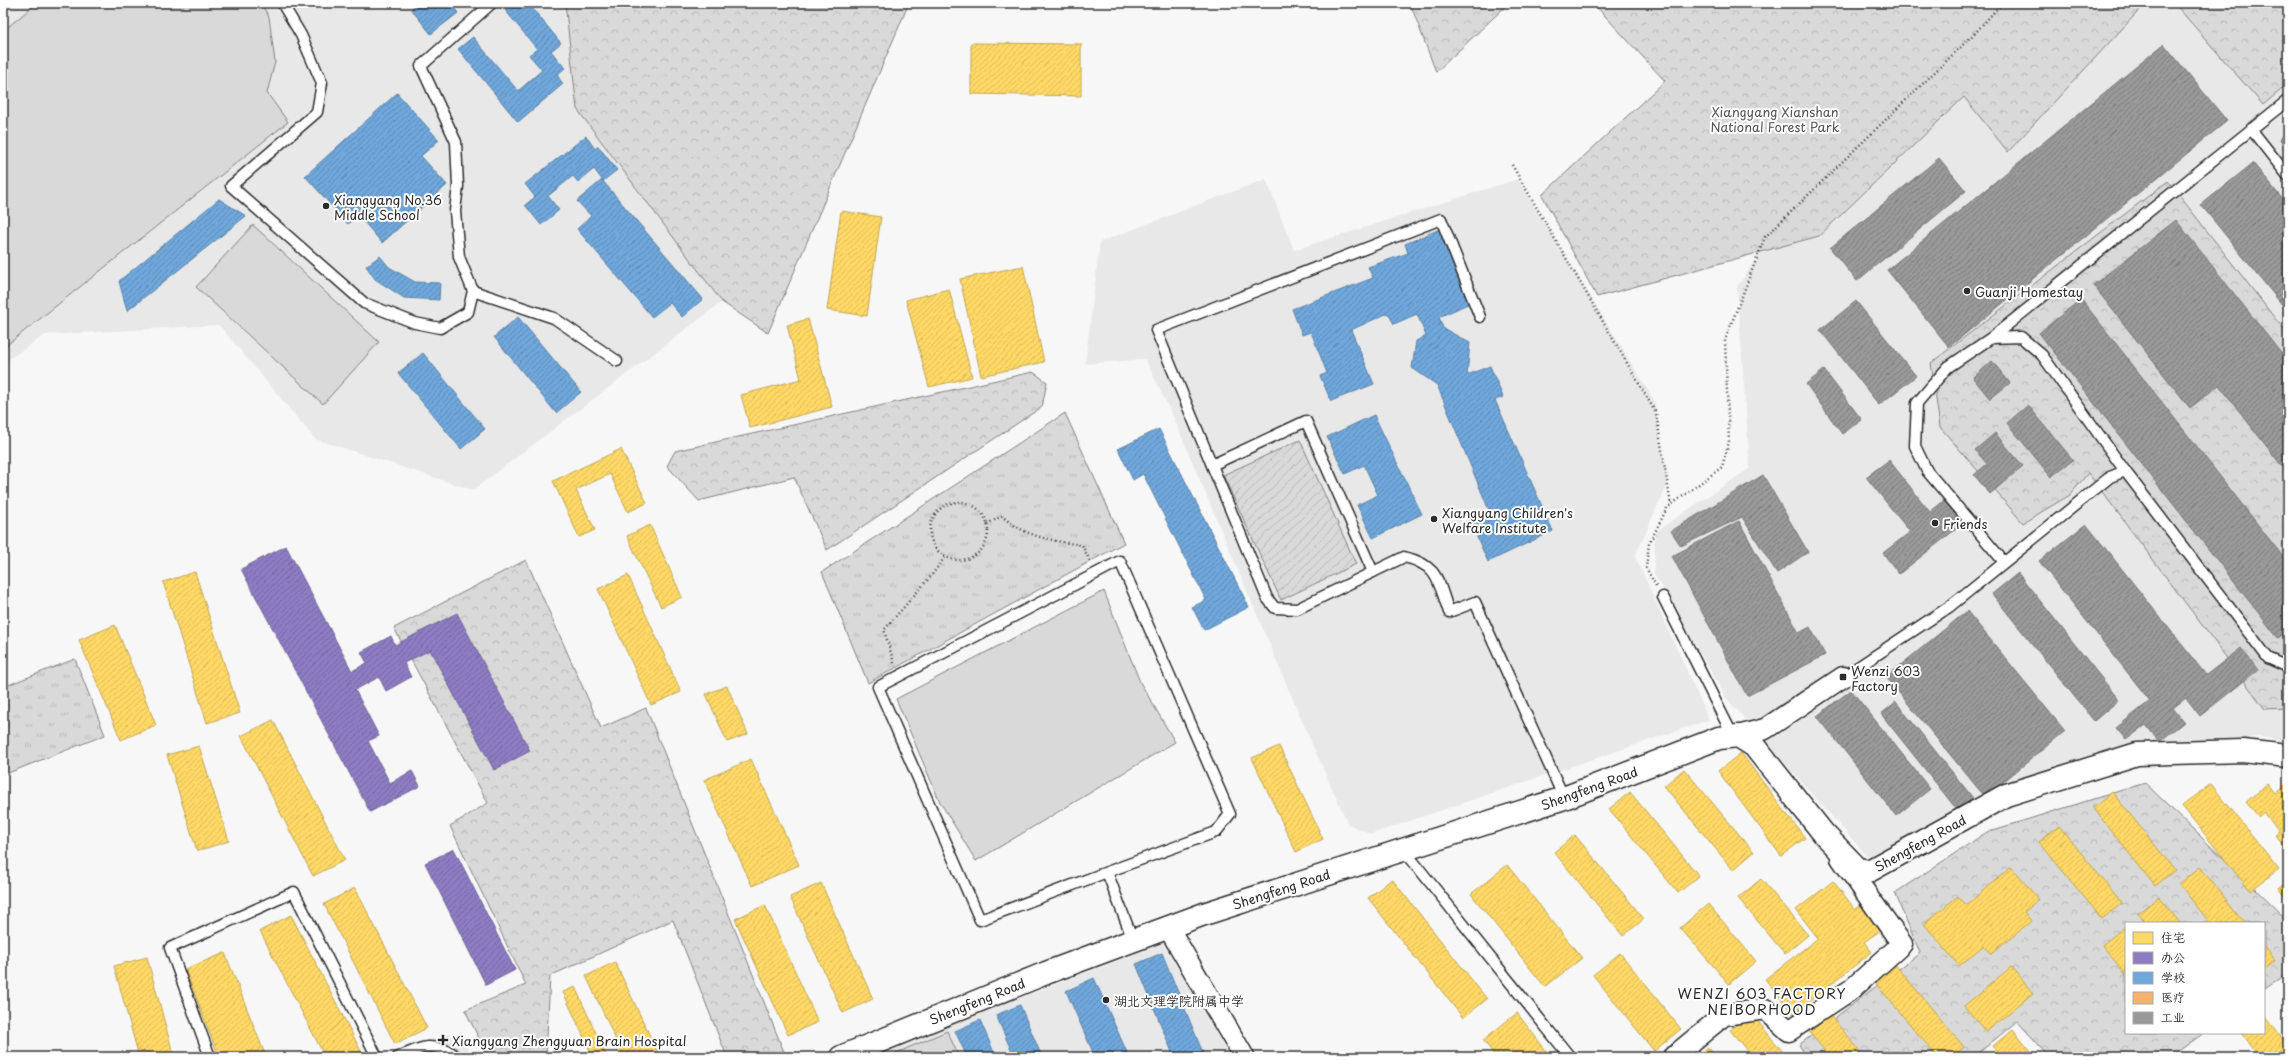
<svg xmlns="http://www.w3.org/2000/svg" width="2291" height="1060" font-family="'Playpen Sans','LXGW WenKai TC',sans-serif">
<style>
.built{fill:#e8e8e8}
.grass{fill:#d9d9d9;stroke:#828282}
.forest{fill:url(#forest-crowns);stroke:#828282}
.park{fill:url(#park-tufts);stroke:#828282}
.garden{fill:url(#garden-furrows);stroke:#828282}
.homes{fill:url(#homes-hatch);stroke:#bfa554}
.offices{fill:url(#offices-hatch);stroke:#706495}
.schools{fill:url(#schools-hatch);stroke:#5b82a7}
.health{fill:url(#health-hatch);stroke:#b98a58}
.industry{fill:url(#industry-hatch);stroke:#787878}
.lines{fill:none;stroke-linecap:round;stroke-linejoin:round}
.lane-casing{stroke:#2b2b2b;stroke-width:13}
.street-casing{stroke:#2b2b2b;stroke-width:23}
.secondary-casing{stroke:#2b2b2b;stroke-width:25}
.path{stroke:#2b2b2b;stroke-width:2.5;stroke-dasharray:1 3;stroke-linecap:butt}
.lane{stroke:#fff;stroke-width:10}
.street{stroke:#fff;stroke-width:20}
.secondary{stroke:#fff;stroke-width:22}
.poi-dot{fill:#2b2b2b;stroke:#fff;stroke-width:1.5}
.labels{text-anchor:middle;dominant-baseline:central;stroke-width:4;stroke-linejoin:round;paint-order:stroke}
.park-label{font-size:13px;fill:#565656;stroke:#fff}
.poi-label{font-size:13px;fill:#2b2b2b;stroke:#fff;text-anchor:start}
.street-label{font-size:13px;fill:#2b2b2b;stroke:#fff}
.neighbourhood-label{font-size:14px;letter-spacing:1px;fill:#2b2b2b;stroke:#fff}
</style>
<defs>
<pattern id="forest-crowns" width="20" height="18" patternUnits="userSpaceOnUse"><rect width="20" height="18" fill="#d9d9d9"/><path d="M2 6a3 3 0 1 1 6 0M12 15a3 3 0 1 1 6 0" fill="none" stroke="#bababa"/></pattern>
<pattern id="park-tufts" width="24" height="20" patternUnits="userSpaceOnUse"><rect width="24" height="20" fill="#d9d9d9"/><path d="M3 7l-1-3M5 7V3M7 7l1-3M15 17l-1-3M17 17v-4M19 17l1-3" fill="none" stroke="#bababa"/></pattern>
<pattern id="garden-furrows" width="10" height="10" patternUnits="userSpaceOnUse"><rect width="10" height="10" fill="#d9d9d9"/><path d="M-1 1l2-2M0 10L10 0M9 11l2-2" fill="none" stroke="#bababa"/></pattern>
<pattern id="homes-hatch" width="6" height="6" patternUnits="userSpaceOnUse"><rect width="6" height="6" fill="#ffd966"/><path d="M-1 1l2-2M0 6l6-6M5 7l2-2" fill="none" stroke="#dbba59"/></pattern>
<pattern id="offices-hatch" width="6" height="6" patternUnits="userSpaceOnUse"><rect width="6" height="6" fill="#8e7cc3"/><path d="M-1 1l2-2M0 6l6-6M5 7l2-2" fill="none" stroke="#74669f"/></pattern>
<pattern id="schools-hatch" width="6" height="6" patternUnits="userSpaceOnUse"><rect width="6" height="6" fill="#6fa8dc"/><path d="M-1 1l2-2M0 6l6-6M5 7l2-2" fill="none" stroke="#5b89b3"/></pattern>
<pattern id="health-hatch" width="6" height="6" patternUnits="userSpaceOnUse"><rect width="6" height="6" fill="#f6b26b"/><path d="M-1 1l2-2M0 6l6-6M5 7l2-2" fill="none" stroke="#d3995d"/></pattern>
<pattern id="industry-hatch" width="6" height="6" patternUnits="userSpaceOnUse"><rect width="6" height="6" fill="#999"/><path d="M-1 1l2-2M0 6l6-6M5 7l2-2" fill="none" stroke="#7d7d7d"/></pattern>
</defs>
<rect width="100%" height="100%" fill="#f7f7f7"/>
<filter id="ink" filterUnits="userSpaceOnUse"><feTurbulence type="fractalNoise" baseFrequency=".025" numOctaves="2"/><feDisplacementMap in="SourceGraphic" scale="8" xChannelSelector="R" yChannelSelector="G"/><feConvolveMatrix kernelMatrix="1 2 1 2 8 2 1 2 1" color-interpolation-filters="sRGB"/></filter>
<g filter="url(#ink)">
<g class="built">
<path d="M3 3H565L577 109 722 302 473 490 315 439 219 325 45 335 3 363Z"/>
<path d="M2146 3H2174L2263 104 2288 84V743L2258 736 2061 784 1870 859 1727 699 1654 574 1655 532 1750 468 1737 287 1761 252 1819 236 1964 97 2009 152Z"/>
<path d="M1266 179 1294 250 1518 179 1654 400 1668 483 1635 556 1709 720 1371 834 1348 824 1302 721 1175 421 1145 359 1085 364 1100 242Z"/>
<path d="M1163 943 1230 1057H867Z"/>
<path d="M449 1034 466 1046 471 1057H398L395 1050Z"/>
</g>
<g class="grass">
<path d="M37 3H261L269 17 275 62 267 93 288 122 3 348V31Z"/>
<path d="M253 225 379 342 323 404 196 287Z"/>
<path d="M1104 591 1140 682 1175 742 976 861 940 802 896 699Z"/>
<path d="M947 1031 959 1057H887Z"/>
</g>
<g class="forest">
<path d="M565 3H909L768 333 722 302 577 109Z"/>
<path d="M1410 3H1509L1436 72Z"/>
<path d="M1593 3H2146L2008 152 1964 97 1819 236 1597 297 1542 195 1665 81Z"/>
<path d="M2174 3H2288V84L2263 105Z"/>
<path d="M2168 181 2288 335V708L2265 709 2088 473 2070 495 2023 523 1940 427 1931 363Z"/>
<path d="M1033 372 1047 382 1042 407 827 550 794 477 699 501 667 466 675 451Z"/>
<path d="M526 560 601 728 646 708 786 1057H727L673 920 550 976 546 1057H488L465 1010 526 985 450 826 488 803 394 628Z"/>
<path d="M2145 783 2282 915 2288 927V973L2264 990V923H2126V1033H2204L2170 1057H2050L2017 1021 1974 1057H1807L1799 1045 1920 953 1895 893 1987 832Z"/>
</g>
<g class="park">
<path d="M1065 413 1124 543 868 683 822 572Z"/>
<path d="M75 659 105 735 3 775V687Z"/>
</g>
<path class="garden" d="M1300 440 1356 564 1281 600 1223 475Z"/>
<g class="homes">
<path d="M971 43 1081 44V96L971 94Z"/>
<path d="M841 211 881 217 867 316 827 310Z"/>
<path d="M1023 266 1044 362 981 376 960 279Z"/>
<path d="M949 289 972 377 929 387 906 300Z"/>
<path d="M808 319 832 407 750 428 741 395 801 379 787 325Z"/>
<path d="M621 449 647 503 628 512 610 474 576 490 595 530 579 537 553 481Z"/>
<path d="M650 525 682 597 661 607 627 536Z"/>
<path d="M195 572 240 713 207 723 163 582Z"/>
<path d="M628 575 681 692 651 705 598 589Z"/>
<path d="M115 625 156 725 121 740 79 640Z"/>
<path d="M727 686 748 734 727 742 706 694Z"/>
<path d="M273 720 345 860 313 876 241 736Z"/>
<path d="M199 746 229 841 197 851 167 755Z"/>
<path d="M1279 746 1323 839 1296 852 1252 758Z"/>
<path d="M1741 753 1805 838 1781 856 1718 771Z"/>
<path d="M751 759 799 865 752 886 704 780Z"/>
<path d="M1684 769 1754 852 1733 870 1664 786Z"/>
<path d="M2288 782V846L2285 848 2275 835 2279 832 2264 812 2258 817 2246 802 2268 784 2275 793Z"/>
<path d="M2211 784 2279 869 2250 891 2182 806Z"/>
<path d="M1630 792 1699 876 1678 893 1609 809Z"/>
<path d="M2112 792 2175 870 2155 886 2093 808Z"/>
<path d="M2059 826 2122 903 2102 919 2039 842Z"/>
<path d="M1575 835 1644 919 1623 936 1554 852Z"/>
<path d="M1507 865 1582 958 1545 987 1471 894Z"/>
<path d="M2011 867 2039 900 2024 912 2031 921 1992 954 1984 945 1959 966 1924 924 1958 896 1966 905Z"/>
<path d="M2200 867 2245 923H2210L2179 884Z"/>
<path d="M1392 879 1487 999 1463 1018 1368 898Z"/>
<path d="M1761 879 1808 935 1785 954 1738 898Z"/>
<path d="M2288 880V901L2278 888Z"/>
<path d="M1833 881 1855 909 1861 904 1881 930 1864 942 1872 952 1793 1014 1765 979 1818 938 1796 910Z"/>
<path d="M821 883 873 999 843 1013 790 897Z"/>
<path d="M355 888 427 1028 395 1044 324 904Z"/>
<path d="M2159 897 2180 923H2146L2138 913Z"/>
<path d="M1708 904 1756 961 1729 984 1680 928Z"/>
<path d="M765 905 818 1022 788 1035 735 919Z"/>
<path d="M291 915 363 1055 359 1057H325L260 931Z"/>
<path d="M2123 928 2126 932V975L2102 945Z"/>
<path d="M2264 947 2275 961 2264 970Z"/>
<path d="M225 953 266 1057H219L185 969Z"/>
<path d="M1620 953 1681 1029 1654 1051 1593 975Z"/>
<path d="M147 957 174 1057H139L114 966Z"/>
<path d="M615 962 660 1057H624L586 976Z"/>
<path d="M1894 963 1964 1047 1951 1057H1937L1873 980Z"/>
<path d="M2011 967 2033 993 1986 1032 1964 1006Z"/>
<path d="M575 987 607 1057H593L563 992Z"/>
<path d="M1517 1013 1551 1057H1496L1483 1040Z"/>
<path d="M1751 1013 1787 1057H1752L1730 1030Z"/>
<path d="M2264 1013 2288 1046V1057H2259L2242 1033H2264Z"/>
<path d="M1830 1015 1865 1057H1830L1809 1032Z"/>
<path d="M2013 1029 2036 1057H2002L1993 1046Z"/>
<path d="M1708 1047 1716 1057H1696Z"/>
</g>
<g class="offices">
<path d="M286 546 352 671 367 663 361 652 391 636 395 645 457 613 530 751 494 770 430 650 404 663 411 677 386 691 379 677 355 690 379 736 368 741 390 783 412 771 420 786 370 812 241 569Z"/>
<path d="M454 849 515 970 486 985 425 863Z"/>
</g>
<g class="schools">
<path d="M418 3H454L452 5 458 13 431 34 411 9Z"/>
<path d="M513 3H528L561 43 551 51 565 68 557 75 563 84 518 122 458 49 473 37 518 91 542 70 529 55 537 49 505 10Z"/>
<path d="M397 93 439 140 421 156 447 185 382 243 358 215 348 224 305 176Z"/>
<path d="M586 136 595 149 598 146 617 170 603 181 594 169 578 182 573 176 548 196 559 210 541 225 525 205 535 197 525 184Z"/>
<path d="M602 180 703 299 682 317 670 303 652 317 577 229 591 216 577 201Z"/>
<path d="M219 199 246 216 127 311 119 281Z"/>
<path d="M1440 229 1470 303 1439 317 1443 328 1470 343 1467 375 1490 366 1503 397 1495 400 1553 531 1488 562 1471 524 1491 515 1437 385 1412 368 1416 341 1426 336 1417 314 1394 324 1388 313 1351 330 1374 384 1331 401 1320 376 1327 373 1311 332 1302 335 1292 309 1373 278 1368 267 1408 253 1405 244Z"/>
<path d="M380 256 389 267 415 282 440 283 439 300 404 298 375 279 366 266Z"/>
<path d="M518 317 581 392 556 413 494 337Z"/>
<path d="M423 353 485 429 461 449 398 373Z"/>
<path d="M1374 415 1422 514 1373 538 1357 505 1378 495 1364 465 1345 474 1327 437Z"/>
<path d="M1159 429 1249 607 1204 630 1192 607 1206 600 1143 474 1133 480 1118 449Z"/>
<path d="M1162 953 1203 1053 1192 1057H1174L1136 964Z"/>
<path d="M1094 978 1129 1057H1095L1066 991Z"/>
<path d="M1020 1005 1042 1057H1014L996 1015Z"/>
<path d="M980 1020 996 1057H967L955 1031Z"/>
</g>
<path class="health" d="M441 1049 444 1057H423Z"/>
<g class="industry">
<path d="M2164 44 2227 121 1949 347 1887 270Z"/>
<path d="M2288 132V151L2279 139Z"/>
<path d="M1939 158 1966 191 1857 281 1830 248Z"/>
<path d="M2253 163 2288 206V312L2201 205Z"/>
<path d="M2176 220 2288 362V474L2219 385 2190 408 2093 285Z"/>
<path d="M2081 299 2288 563V631L2278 638 2039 333Z"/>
<path d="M1856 301 1916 376 1879 405 1820 330Z"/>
<path d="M1992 361 2010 383 1990 399 1973 378Z"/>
<path d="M1824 370 1862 420 1842 434 1806 384Z"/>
<path d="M2028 405 2073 460 2051 477 2007 423Z"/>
<path d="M1995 433 2023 466 1990 494 1974 475 1987 464 1975 450Z"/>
<path d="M1889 460 1930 512 1946 499 1965 522 1899 574 1883 553 1910 532 1866 477Z"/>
<path d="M1763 475 1808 552 1777 573 1742 517 1681 546 1671 531Z"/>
<path d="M1739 521 1799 633 1810 627 1825 655 1747 696 1672 556Z"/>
<path d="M2086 524 2206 675 2241 648 2258 670 2200 716 2186 698 2173 708 2184 722 2159 742 2146 725 2126 740 2116 728 2150 701 2039 561Z"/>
<path d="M2018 573 2119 700 2094 721 1992 594Z"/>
<path d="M1967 611 2065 731 1985 797 1886 677Z"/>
<path d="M1851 690 1930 789 1896 816 1817 716Z"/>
<path d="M1896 702 1973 798 1958 811 1881 714Z"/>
</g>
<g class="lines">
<defs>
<g id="lane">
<path d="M282 3 301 35 322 83 317 112 231 186 364 303 415 323 440 328 468 312 473 291 459 257 455 211 458 186 456 142 421 66 492 3"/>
<path d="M2251 129 2288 176"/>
<path d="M473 291 554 318 617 361"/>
<path d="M1480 317 1441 219 1156 330 1267 598 1275 608 1297 609 1404 557C1439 565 1438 582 1449 612L1475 602 1564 798"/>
<path d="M1991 338 2288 100"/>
<path d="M1212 465 1306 421 1373 572"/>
<path d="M2125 471 2268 658 2288 667"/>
<path d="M1663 597 1733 736"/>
<path d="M1843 677 1949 607 2110 477 2125 471 2042 355 2021 337 1991 338 1948 367 1917 403 1915 446 1927 471 2004 562"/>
<path d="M1404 850 1570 1057"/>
<path d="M1107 872 1216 832 1230 814 1120 561 878 687 980 920 1107 872 1133 940"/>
<path d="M210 1057 170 948 294 892 377 1057"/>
<path d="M398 1057C422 1048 427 1042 452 1053L454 1057"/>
</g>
<g id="street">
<path d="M1738 736 1765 729 1843 677"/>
<path d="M1168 927 1244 1057"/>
<path d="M1673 1057 1724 1015 1765 1009 1789 1031 1852 989 1902 944 1841 858"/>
</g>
<path id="secondary" d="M841 1057 1046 973 1204 914 1564 798 1719 738 1738 736 1754 746 1824 834 1858 869 1869 871 2006 795 2137 754 2243 751 2288 756"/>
</defs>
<use href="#lane" class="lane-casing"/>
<use href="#street" class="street-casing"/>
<use href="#secondary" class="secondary-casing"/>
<g class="path">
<path d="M1512 165 1656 413 1671 505"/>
<circle cx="959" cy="531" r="29"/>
<path d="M987 524 1002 516C1025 537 1053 541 1082 545L1090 561"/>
<path d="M1656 586 1646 568 1649 544 1667 508 1722 467 1729 442 1725 340 1765 237 1975 33 2002 3"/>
<path d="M894 663 884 630 931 576 945 557"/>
</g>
<use href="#lane" class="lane"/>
<use href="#street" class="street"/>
<use href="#secondary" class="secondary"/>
</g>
</g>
<g class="poi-dot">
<circle cx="326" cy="206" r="4"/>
<circle cx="1967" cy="291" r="4"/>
<circle cx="1434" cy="519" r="4"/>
<circle cx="1935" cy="523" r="4"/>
<rect x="1839" y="673" width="8" height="8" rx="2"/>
<circle cx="1106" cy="1000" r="4"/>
<path d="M441 1034h4v4h4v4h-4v4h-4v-4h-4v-4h4z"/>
</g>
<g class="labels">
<g class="park-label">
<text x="1775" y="111">Xiangyang Xianshan<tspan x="1775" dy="15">National Forest Park</tspan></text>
</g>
<g class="poi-label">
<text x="334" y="199">Xiangyang No.36<tspan x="334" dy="15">Middle School</tspan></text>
<text x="1975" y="291">Guanji Homestay</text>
<text x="1442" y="512">Xiangyang Children's<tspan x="1442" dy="15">Welfare Institute</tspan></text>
<text x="1943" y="523">Friends</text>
<text x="1851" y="670">Wenzi 603<tspan x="1851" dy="15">Factory</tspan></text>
<text x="1114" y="1000">湖北文理学院附属中学</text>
<text x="452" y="1040">Xiangyang Zhengyuan Brain Hospital</text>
</g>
<g class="street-label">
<text transform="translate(1589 788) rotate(-20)">Shengfeng Road</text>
<text transform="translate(1920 843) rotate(-29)">Shengfeng Road</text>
<text transform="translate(1281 889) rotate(-18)">Shengfeng Road</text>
<text transform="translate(977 1001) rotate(-22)">Shengfeng Road</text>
</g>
<g class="neighbourhood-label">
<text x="1762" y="993">WENZI 603 FACTORY<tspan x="1762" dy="16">NEIBORHOOD</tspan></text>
</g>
</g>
<rect width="2291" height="1060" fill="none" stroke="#fff" stroke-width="16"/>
<rect x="8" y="8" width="2275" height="1044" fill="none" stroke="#2b2b2b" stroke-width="1.5" filter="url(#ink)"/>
<rect x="2125" y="922" width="140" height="112" fill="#ffffff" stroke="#aaaaaa"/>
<rect x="2133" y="932" width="20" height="12" fill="#ffd966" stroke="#aaaaaa"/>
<text x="2161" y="942" font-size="12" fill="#2b2b2b">住宅</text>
<rect x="2133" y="952" width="20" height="12" fill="#8e7cc3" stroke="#aaaaaa"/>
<text x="2161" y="962" font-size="12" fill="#2b2b2b">办公</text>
<rect x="2133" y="972" width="20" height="12" fill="#6fa8dc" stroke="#aaaaaa"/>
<text x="2161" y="982" font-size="12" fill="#2b2b2b">学校</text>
<rect x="2133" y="992" width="20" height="12" fill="#f6b26b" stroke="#aaaaaa"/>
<text x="2161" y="1002" font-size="12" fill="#2b2b2b">医疗</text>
<rect x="2133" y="1012" width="20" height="12" fill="#999999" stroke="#aaaaaa"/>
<text x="2161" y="1022" font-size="12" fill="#2b2b2b">工业</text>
</svg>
